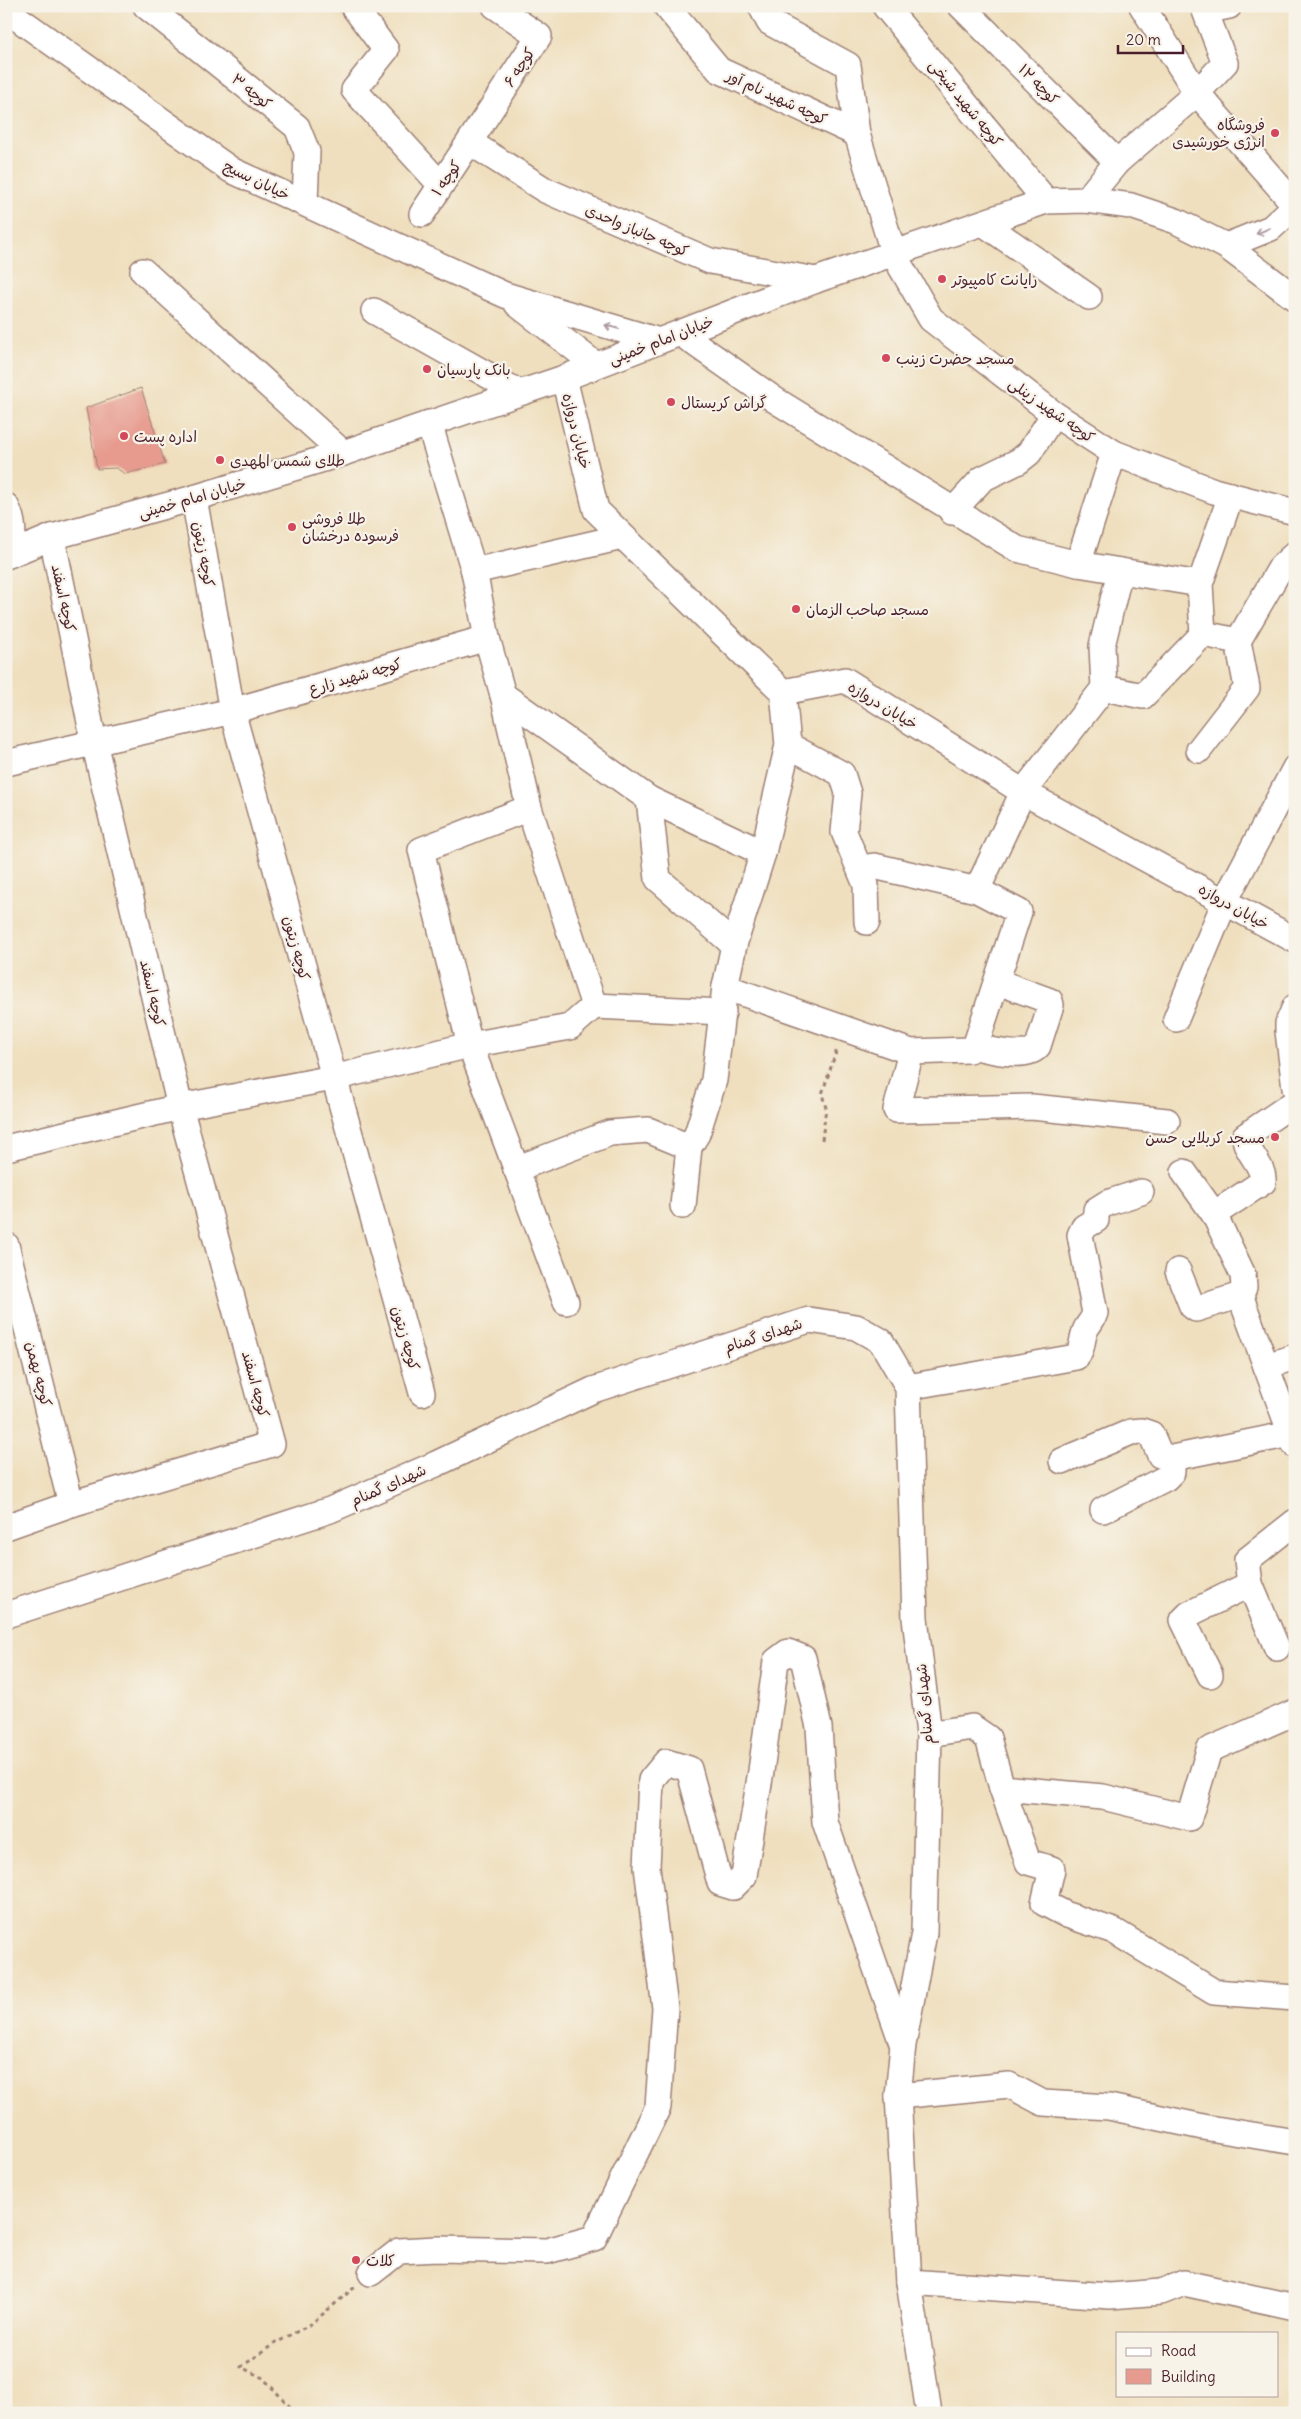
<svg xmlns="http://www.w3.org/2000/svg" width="1301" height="2419" font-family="Delius,'Playpen Sans Arabic',sans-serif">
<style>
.building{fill:#e79b8f}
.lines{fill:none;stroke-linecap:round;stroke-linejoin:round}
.minor-casing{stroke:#9c7f74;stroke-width:28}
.path{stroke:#9c7f74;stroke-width:3;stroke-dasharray:4 4;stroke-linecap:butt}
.minor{stroke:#fff;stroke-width:25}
.oneway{stroke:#ae9aa0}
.poi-dot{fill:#d1495b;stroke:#f7f3e8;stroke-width:2}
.labels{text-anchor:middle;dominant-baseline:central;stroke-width:4.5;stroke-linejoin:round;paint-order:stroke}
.street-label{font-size:15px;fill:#4a1f2b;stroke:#f7f3e8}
.poi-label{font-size:15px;fill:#4a1f2b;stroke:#f7f3e8;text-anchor:start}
</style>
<rect width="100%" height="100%" fill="#f7f3e8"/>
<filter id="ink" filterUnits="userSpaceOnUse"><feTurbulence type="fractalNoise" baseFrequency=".02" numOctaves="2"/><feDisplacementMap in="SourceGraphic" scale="10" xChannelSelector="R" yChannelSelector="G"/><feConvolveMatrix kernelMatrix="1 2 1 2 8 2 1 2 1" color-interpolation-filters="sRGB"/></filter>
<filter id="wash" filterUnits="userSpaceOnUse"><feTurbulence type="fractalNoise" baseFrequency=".0096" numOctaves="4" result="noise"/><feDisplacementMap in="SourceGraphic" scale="20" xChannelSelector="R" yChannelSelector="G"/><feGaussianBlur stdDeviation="1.12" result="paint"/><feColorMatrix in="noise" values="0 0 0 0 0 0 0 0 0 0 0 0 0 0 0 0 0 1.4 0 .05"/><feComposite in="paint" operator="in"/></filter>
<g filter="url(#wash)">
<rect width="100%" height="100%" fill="#efdfbe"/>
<g id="blocks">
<path class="building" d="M141 388 165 464 125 474 116 468 97 469 86 408Z"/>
</g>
</g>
<g filter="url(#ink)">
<use href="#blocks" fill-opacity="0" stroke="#9c7f74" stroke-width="1"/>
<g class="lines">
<defs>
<g id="minor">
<path d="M146 6 297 127 307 152 305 202"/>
<path d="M353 6 386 50 354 90 440 184"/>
<path d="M666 6 719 70 857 134 894 255 931 319 1054 414 1114 453 1214 491 1295 512"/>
<path d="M761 6 769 22 848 65 857 134"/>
<path d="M885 6 1046 201"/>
<path d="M961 6 1117 162"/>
<path d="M1142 6 1197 93 1295 205"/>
<path d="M6 10 231 170 505 295 659 341"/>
<path d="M471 143 545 190 710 261 816 280"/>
<path d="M1086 200 1117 162 1197 93 1225 63 1205 11 1229 6"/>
<path d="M422 214 539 36 495 6"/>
<path d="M983 223 1089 297"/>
<path d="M1226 246 1271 228 1295 206"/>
<path d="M143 271 343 453"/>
<path d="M517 304 596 365"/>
<path d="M374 311 518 392"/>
<path d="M680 333 775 400 1017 549 1078 564 1200 584"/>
<path d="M564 378 596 510 783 692 845 680 1023 792 1295 940"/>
<path d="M194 498 232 711 422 1393"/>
<path d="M6 506C15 522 13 536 11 554"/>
<path d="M952 512 982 479 1019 461 1029 453 1054 414"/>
<path d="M6 556 52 537 194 498 343 453 564 378 816 280 1046 201 1086 200 1131 206 1176 221 1226 246 1295 298"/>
<path d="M1078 564 1114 453"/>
<path d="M474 571 622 537"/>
<path d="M1203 634 1200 584 1231 495"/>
<path d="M487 638 503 695 529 808 594 1006"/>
<path d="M1104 688 1102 646 1120 571"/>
<path d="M503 695 649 799 763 853"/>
<path d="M788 745 842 774 848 793 844 832 866 885 867 922"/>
<path d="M1199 750 1247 688 1238 641"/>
<path d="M6 763 232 711 487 638 474 571 429 423"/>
<path d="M649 799 658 879 734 945"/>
<path d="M529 808 421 850 470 1045 566 1302"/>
<path d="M977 890 1023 792 1104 688 1143 696 1203 634 1238 641 1281 567 1295 554"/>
<path d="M725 987 911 1052 969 1050 975 1047 1019 912 977 890 874 866 867 867 861 872"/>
<path d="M1295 1007 1288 1023V1031L1295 1088"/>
<path d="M1176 1019 1225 901 1295 768"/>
<path d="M975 1047C992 1050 1027 1060 1038 1046L1051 1005 1050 1001 998 982"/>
<path d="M911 1052 896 1110 1032 1107 1167 1121"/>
<path d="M6 1148 180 1107 333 1078 470 1045 570 1027 594 1006 723 1012"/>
<path d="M516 1169 610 1133 648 1130 689 1147"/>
<path d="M1184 1172 1214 1214 1243 1275 1244 1287 1241 1295 1244 1306 1295 1445"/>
<path d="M683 1206 689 1147 697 1134 714 1080 725 987 734 945 763 853 788 745 783 692"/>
<path d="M1214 1214 1263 1182C1265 1165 1245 1153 1245 1136L1295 1102"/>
<path d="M6 1245 71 1504"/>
<path d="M1178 1271 1192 1306 1196 1309 1241 1295"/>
<path d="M1266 1366 1295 1357"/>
<path d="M908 1387 1076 1357C1084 1349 1081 1336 1087 1327 1090 1322 1093 1320 1095 1313L1080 1235 1084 1227 1096 1220V1210L1107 1203 1141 1192"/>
<path d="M1062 1461 1131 1432 1142 1431 1151 1434 1160 1455 1172 1458 1291 1434"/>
<path d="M1103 1510 1166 1478 1172 1472V1458"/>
<path d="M6 1527 71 1504 272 1444 180 1107 94 742 52 537"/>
<path d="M1250 1584 1277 1648"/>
<path d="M6 1615 330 1510 436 1464 593 1390 809 1320 856 1327 881 1341 908 1387 915 1618 929 1734 924 1933 903 2045 898 2096 909 2282 929 2413"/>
<path d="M1210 1675 1183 1620 1189 1614 1250 1584 1247 1560 1295 1522"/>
<path d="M929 1734 972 1727 988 1738 1002 1788 1103 1797 1189 1818 1209 1750 1295 1712"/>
<path d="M1002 1788 1028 1862 1052 1869 1044 1903 1067 1915 1114 1931 1214 1992 1295 1998"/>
<path d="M898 2096 1009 2085 1043 2103 1109 2107 1203 2127 1295 2142"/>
<path d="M371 2273 399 2251 437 2249 547 2251 594 2238 658 2107 665 2008 647 1867 651 1780 666 1762 689 1769 720 1883 733 1887 744 1876 761 1771 776 1661 788 1652 803 1658 819 1727 825 1822 902 2043"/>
<path d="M909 2282 1110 2296 1161 2292 1184 2283 1295 2307"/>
</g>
</defs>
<use href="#minor" class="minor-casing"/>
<g class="path">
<path d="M822 1140 826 1108 822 1094 837 1049"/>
<path d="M296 2413 263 2378 241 2367 274 2344 311 2324 355 2287"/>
</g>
<use href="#minor" class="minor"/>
</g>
<defs><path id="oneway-shaft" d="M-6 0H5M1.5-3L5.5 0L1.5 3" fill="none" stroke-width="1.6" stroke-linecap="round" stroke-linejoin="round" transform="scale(1.25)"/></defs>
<g class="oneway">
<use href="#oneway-shaft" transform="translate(1263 231) rotate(156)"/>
<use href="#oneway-shaft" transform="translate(612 327) rotate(-164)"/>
</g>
</g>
<g class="poi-dot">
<circle cx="1275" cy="133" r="5"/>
<circle cx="942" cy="279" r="5"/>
<circle cx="886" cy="358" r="5"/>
<circle cx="427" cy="369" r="5"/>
<circle cx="671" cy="402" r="5"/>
<circle cx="124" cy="436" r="5"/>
<circle cx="220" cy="460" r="5"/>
<circle cx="292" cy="527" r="5"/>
<circle cx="796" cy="609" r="5"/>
<circle cx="1275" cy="1137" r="5"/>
<circle cx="356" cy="2260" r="5"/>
</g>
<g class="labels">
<g class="street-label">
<text transform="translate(519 67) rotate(-57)">کوچه ۶</text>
<text transform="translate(1039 84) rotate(45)">کوچه ۱۲</text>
<text transform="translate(252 91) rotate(39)">کوچه ۳</text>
<text transform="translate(777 97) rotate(25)">کوچه شهید نام آور</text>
<text transform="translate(966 103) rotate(51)">کوچه شهید شیخی</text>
<text transform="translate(446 178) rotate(-55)">کوچه ۱</text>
<text transform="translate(257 180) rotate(26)">خیابان بسیج</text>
<text transform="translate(637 230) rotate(23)">کوچه جانباز واحدی</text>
<text transform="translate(661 340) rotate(-21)">خیابان امام خمینی</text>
<text transform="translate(1052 410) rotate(35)">کوچه شهید زینلی</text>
<text transform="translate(577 431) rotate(76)">خیابان دروازه</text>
<text transform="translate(192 498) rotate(-16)">خیابان امام خمینی</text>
<text transform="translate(204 554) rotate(80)">کوچه زیتون</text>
<text transform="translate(64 598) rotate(78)">کوچه اسفند</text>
<text transform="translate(355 676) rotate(-16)">کوچه شهید زارع</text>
<text transform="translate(883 705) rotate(31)">خیابان دروازه</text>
<text transform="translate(1234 906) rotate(29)">خیابان دروازه</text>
<text transform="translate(297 948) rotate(75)">کوچه زیتون</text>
<text transform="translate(153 993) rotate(77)">کوچه اسفند</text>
<text transform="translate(763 1335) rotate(-18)">شهدای گمنام</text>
<text transform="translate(406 1338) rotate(74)">کوچه زیتون</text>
<text transform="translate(39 1374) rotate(76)">کوچه بهمن</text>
<text transform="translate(256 1384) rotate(75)">کوچه اسفند</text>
<text transform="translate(388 1485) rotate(-24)">شهدای گمنام</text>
<text transform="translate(924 1704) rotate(-95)">شهدای گمنام</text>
</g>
<g class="poi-label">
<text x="1265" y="124" text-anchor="end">فروشگاه<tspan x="1265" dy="17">انرژی خورشیدی</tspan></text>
<text x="952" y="279">رایانت کامپیوتر</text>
<text x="896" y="358">مسجد حضرت زینب</text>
<text x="437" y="369">بانک پارسیان</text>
<text x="681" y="402">گراش کریستال</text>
<text x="134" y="436">اداره پست</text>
<text x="230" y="460">طلای شمس المهدی</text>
<text x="302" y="518">طلا فروشی<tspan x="302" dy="17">فرسوده درخشان</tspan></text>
<text x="806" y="609">مسجد صاحب الزمان</text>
<text x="1265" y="1137" text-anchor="end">مسجد کربلایی حسن</text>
<text x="366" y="2260">کلات</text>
</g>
</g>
<rect width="1301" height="2419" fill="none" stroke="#f7f3e8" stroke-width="25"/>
<rect x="1116" y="2332" width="162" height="65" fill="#f7f3e8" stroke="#b29e9c"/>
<rect x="1126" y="2348" width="25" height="8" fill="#ffffff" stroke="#b29e9c"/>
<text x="1161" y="2356" font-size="15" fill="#4a1f2b">Road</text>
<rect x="1126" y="2369" width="25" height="15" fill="#e79b8f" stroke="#b29e9c"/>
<text x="1161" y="2382" font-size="15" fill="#4a1f2b">Building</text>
<path d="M1118 45v8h65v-8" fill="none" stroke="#4a1f2b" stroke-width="2.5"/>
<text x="1126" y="45" font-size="15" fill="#4a1f2b" stroke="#f7f3e8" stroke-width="4" paint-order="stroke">20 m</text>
</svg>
